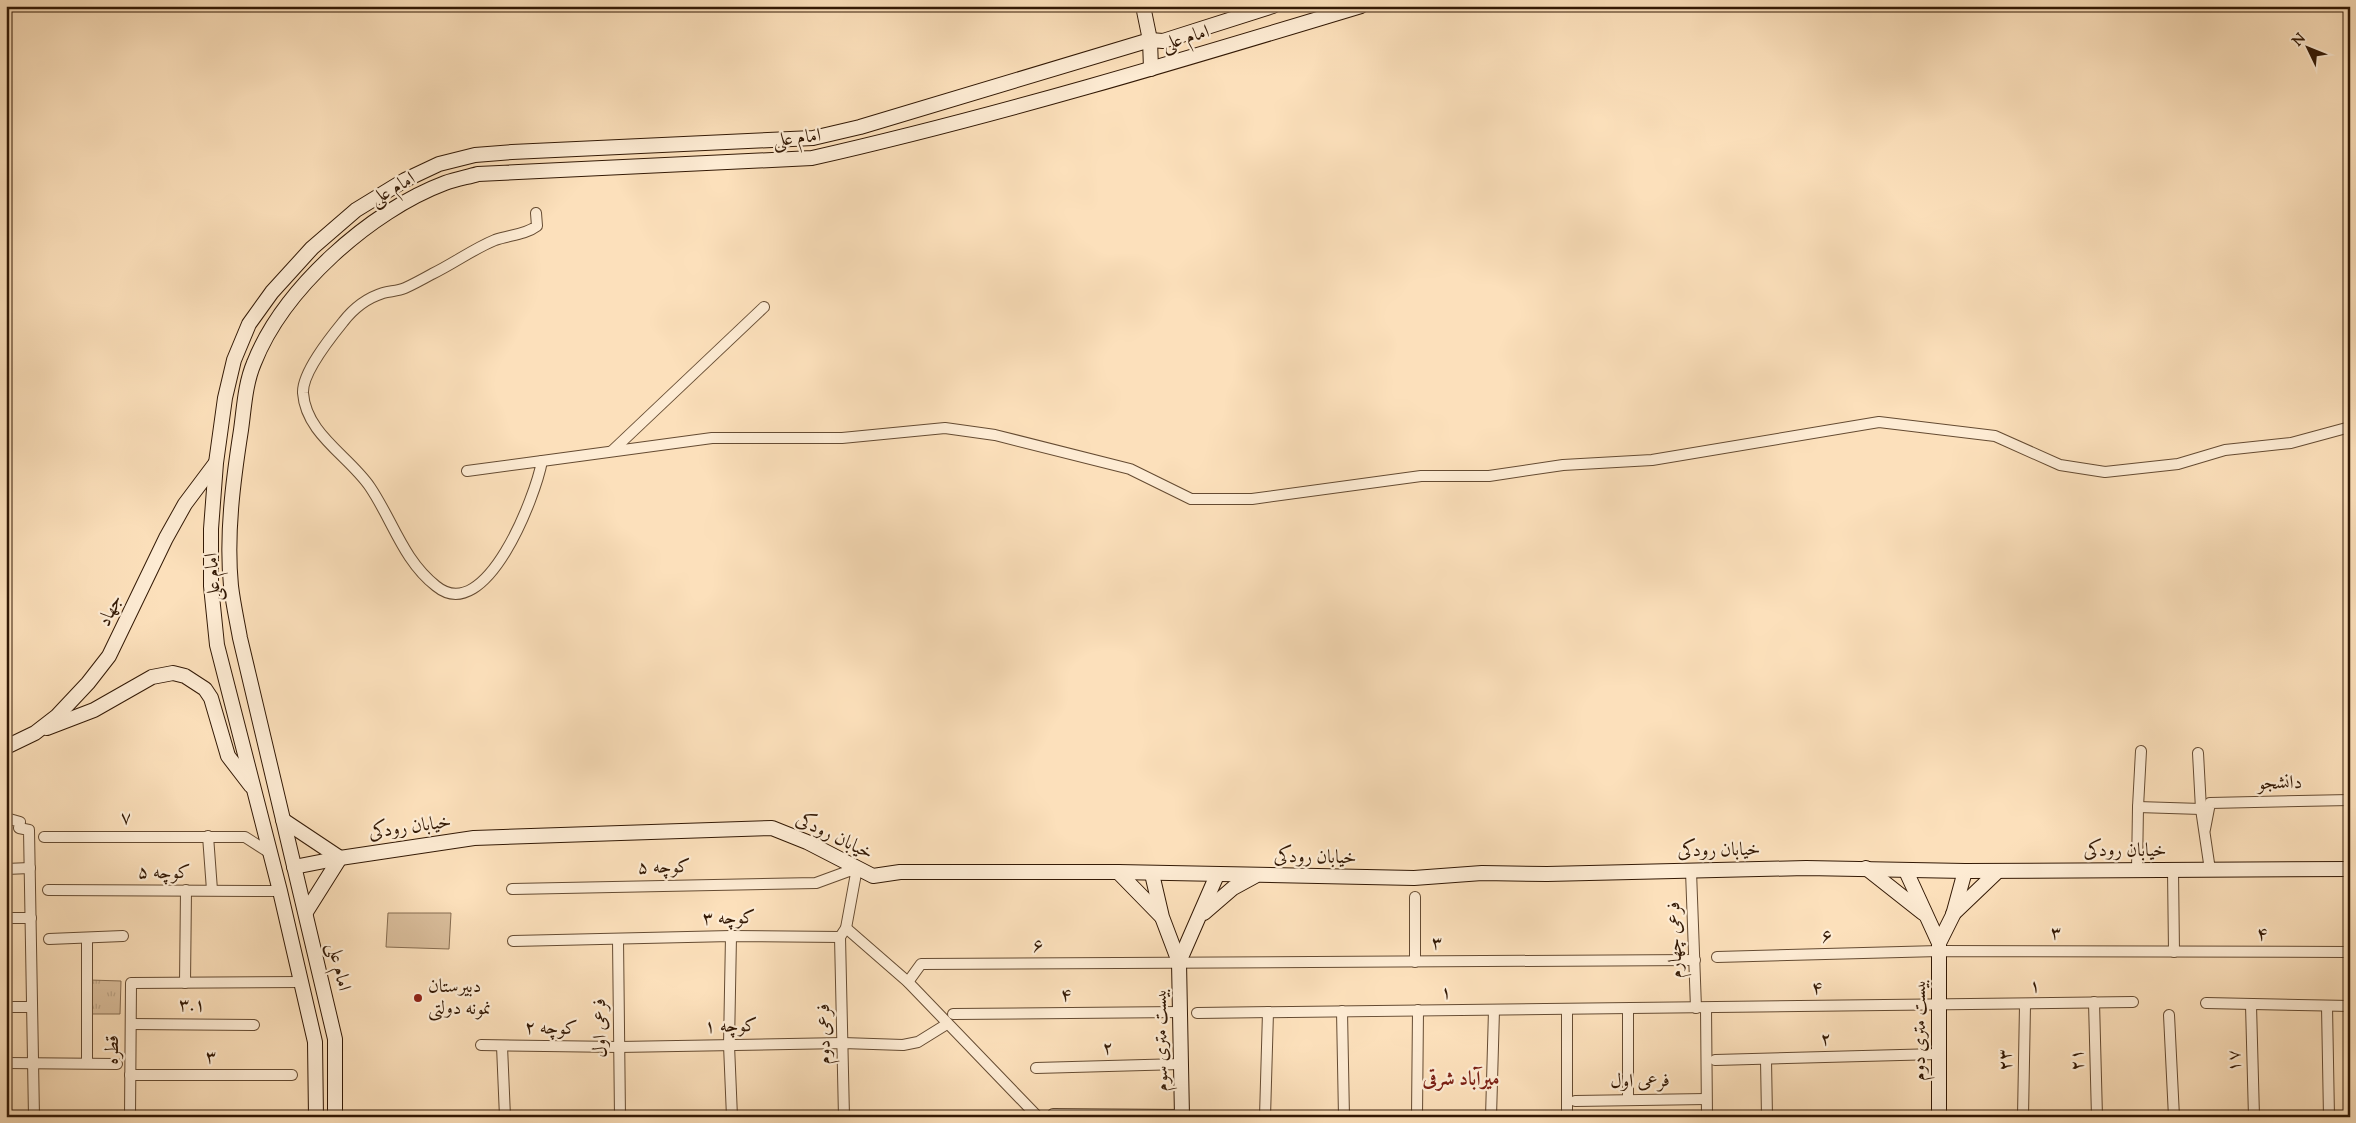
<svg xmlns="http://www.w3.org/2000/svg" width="2356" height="1123" font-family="'Sorts Mill Goudy',Amiri,serif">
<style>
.grass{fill:url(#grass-tufts);stroke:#866c50}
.garden{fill:#dabe9c;stroke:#866c50}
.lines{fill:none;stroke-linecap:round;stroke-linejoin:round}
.street-casing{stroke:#654b32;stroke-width:12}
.secondary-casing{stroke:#331905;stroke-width:16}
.street{stroke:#fdebd3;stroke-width:10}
.secondary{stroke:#fdebd3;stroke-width:14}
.poi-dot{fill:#8f2418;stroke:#fdebd3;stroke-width:2}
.labels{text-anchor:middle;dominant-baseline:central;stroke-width:4.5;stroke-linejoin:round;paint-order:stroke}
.street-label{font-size:19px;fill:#331905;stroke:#fdebd3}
.poi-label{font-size:19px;fill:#331905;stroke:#fdebd3;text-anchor:start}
.neighbourhood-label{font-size:20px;font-weight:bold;fill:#7a1f14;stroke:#fdebd3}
</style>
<defs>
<pattern id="grass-tufts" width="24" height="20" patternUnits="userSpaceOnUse" patternTransform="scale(1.25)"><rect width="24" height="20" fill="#dabe9c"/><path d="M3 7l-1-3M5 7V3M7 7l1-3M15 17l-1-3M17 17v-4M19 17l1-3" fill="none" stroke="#bca385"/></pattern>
</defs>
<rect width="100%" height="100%" fill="#fce0bb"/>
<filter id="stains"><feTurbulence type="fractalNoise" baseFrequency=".004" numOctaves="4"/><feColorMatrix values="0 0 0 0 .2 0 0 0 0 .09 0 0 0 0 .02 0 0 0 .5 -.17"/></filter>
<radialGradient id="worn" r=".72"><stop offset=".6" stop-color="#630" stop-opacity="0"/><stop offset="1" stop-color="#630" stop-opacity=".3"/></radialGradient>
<path class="grass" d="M90 980 121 981 120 1014H89Z"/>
<path class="garden" d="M388 913H451L449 949 386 947Z"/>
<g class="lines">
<defs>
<g id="street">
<path d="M612 451 764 307"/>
<path d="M542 461 712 438H842L945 428 995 435 1130 469 1191 499H1252L1421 476H1489L1563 465 1652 460 1879 422 1995 436 2060 465 2105 472 2178 464 2225 450 2291 443 2350 427"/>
<path d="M467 471 542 461C536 495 486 627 436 586 403 560 393 521 370 487 349 456 306 434 303 393 302 373 330 338 343 322 353 309 367 298 383 293 390 291 398 291 405 288 414 284 423 279 432 274 453 264 473 249 495 240 509 235 525 235 537 226L536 213"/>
<path d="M2198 753 2201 809 2210 870"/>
<path d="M2138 807 2201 809"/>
<path d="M6 818 20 822 19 828 29 830 34 1117"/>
<path d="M2205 829 2210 803 2350 800"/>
<path d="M208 836 212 890"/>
<path d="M44 837H245L270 853"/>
<path d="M6 869 30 868"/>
<path d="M2137 869 2138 807 2141 751"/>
<path d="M2173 870 2174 952"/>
<path d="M1691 871 1696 1008"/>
<path d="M512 889 816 883 857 868 846 928 840 937 844 1117"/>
<path d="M48 890 280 891"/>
<path d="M6 918H31"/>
<path d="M846 928 908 982 1038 1117"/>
<path d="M731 936 729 1045 732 1117"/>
<path d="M49 939 123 936"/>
<path d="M618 939 620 1117"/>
<path d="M513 941 731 936 840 937"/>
<path d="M1717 957 1939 951 2350 952"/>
<path d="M1415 962V897"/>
<path d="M908 982 921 964 1695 960"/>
<path d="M185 983 186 890"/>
<path d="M2094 1002 2097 1117"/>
<path d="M2206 1003 2350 1006"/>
<path d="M2251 1005 2254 1117"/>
<path d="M2327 1006 2329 1117"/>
<path d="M6 1007H32"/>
<path d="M1706 1008 1707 1117"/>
<path d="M1567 1009V1117"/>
<path d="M1628 1009V1100"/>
<path d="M1342 1011 1344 1117"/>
<path d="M1197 1013 2133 1002"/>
<path d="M953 1014 1180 1012"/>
<path d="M2169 1015 2174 1117"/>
<path d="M131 1024 254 1025"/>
<path d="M481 1045 619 1047 843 1043 903 1045 918 1042 947 1024"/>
<path d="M502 1046 505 1117"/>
<path d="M1715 1060 1938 1054"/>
<path d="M1766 1060 1767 1117"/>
<path d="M6 1063 117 1064"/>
<path d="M87 1063V938"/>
<path d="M1036 1068 1181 1064"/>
<path d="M130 1075H292"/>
<path d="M1575 1101 1706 1099"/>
<path d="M1053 1114 1182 1115"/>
<path d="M130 1117 131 983 302 982"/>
<path d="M1265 1117 1268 1012"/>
<path d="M1417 1117 1418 1010"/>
<path d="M1491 1117 1494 1010"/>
<path d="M2023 1117 2025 1005"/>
</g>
<g id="secondary">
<path d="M1143 6 1150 40 1151 69"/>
<path d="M47 728 94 710 152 677 173 673 185 676 205 689 211 698 228 756 251 786"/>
<path d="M6 747 35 733 57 716 88 683 109 656 166 538 185 504 215 464"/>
<path d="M283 820 340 858 306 912"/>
<path d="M294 867 340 858 474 838 772 828 807 842 873 876 900 872H1118L1414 878 1482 873 1547 874 1806 868 1965 871 2350 869"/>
<path d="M1866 868 1923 913"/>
<path d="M1906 871 1939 943V1117"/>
<path d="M1118 872 1161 916"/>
<path d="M1152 874 1162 917 1179 962 1182 1117"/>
<path d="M1204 913 1233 888 1255 876"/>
<path d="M1953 914 1998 871"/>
<path d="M1939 943 1953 915 1965 871"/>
<path d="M1179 962 1217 875"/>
<path d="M316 1117 315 1042 280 891 217 645 211 586V529L216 463 225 398 234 360 249 324 272 292 312 248 356 210 405 180 439 164 475 155 512 152 813 138 860 127 1150 40 1163 41 1273 6"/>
<path d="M335 1117V1039L240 638C237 621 233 603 231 586 226 535 233 481 241 430 244 409 245 384 254 363 283 289 370 211 445 183 456 179 468 177 478 174L812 158C997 116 1179 61 1361 6"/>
</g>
</defs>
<use href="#street" class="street-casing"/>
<use href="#secondary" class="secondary-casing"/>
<use href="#street" class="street"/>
<use href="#secondary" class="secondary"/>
</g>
<circle class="poi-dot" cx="418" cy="998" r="5"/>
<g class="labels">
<g class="street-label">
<text transform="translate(1186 39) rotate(-17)">امام علی</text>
<text transform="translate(797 139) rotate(-7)">امام علی</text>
<text transform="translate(393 190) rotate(-30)">امام علی</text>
<text transform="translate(214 577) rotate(-94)">امام علی</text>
<text transform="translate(111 611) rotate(-65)">جهاد</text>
<text transform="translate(2280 784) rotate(-1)">دانشجو</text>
<text transform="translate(126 819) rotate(-1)">۷</text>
<text transform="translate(410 828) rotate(-8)">خیابان رودکی</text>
<text transform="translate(834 837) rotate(26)">خیابان رودکی</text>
<text transform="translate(1719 851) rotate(-1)">خیابان رودکی</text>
<text x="2125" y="851">خیابان رودکی</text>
<text transform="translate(1315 858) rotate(1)">خیابان رودکی</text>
<text transform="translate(664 868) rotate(-1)">کوچه ۵</text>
<text x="164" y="873">کوچه ۵</text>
<text transform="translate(729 919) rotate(-1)">کوچه ۳</text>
<text x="2056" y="934">۳</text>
<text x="2262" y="934">۴</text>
<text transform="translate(1827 937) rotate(-2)">۶</text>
<text transform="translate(1676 940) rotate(-92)">فرعی چهارم</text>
<text x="1437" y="944">۳</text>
<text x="1038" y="946">۶</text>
<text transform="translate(338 967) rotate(77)">امام علی</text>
<text transform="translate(2035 987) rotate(-2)">۱</text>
<text transform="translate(1817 989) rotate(-1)">۴</text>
<text x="1446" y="993">۱</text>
<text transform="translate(1066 996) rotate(-1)">۴</text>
<text transform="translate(192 1006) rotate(1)">۳.۱</text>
<text transform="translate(731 1027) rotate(-1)">کوچه ۱</text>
<text transform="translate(601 1028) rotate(-91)">فرعی اول</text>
<text transform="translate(551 1029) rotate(1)">کوچه ۲</text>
<text transform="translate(1920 1030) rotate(-90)">بیست متری دوم</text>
<text transform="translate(825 1034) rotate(-91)">فرعی دوم</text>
<text transform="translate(1162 1040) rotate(-91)">بیست متری سوم</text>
<text transform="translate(1826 1040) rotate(-2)">۲</text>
<text transform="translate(1108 1049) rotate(-2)">۲</text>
<text transform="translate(113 1050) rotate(-90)">قطره</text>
<text x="211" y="1058">۳</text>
<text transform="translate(2006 1060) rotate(-90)">۲۳</text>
<text transform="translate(2078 1060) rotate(-91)">۲۱</text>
<text transform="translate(2235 1061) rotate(-92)">۱۷</text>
<text transform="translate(1640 1082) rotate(-1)">فرعی اول</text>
</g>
<g class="poi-label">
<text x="428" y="987">دبیرستان<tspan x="428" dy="22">نمونه دولتی</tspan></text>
</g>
<g class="neighbourhood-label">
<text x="1461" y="1080">میرآباد شرقی</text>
</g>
</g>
<rect width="2356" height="1123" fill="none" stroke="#fce0bb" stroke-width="25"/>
<rect x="8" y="8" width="2341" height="1108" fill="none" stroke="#331905" stroke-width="2.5"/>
<rect x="12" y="12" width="2331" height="1098" fill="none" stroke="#331905"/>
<g transform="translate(2308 48) rotate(313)" stroke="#fdebd3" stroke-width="4" paint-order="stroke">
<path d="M0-4L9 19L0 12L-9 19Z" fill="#331905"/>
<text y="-8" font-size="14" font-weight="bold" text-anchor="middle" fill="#331905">N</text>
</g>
<rect width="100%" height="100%" filter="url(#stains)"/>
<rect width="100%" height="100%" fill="url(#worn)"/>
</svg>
